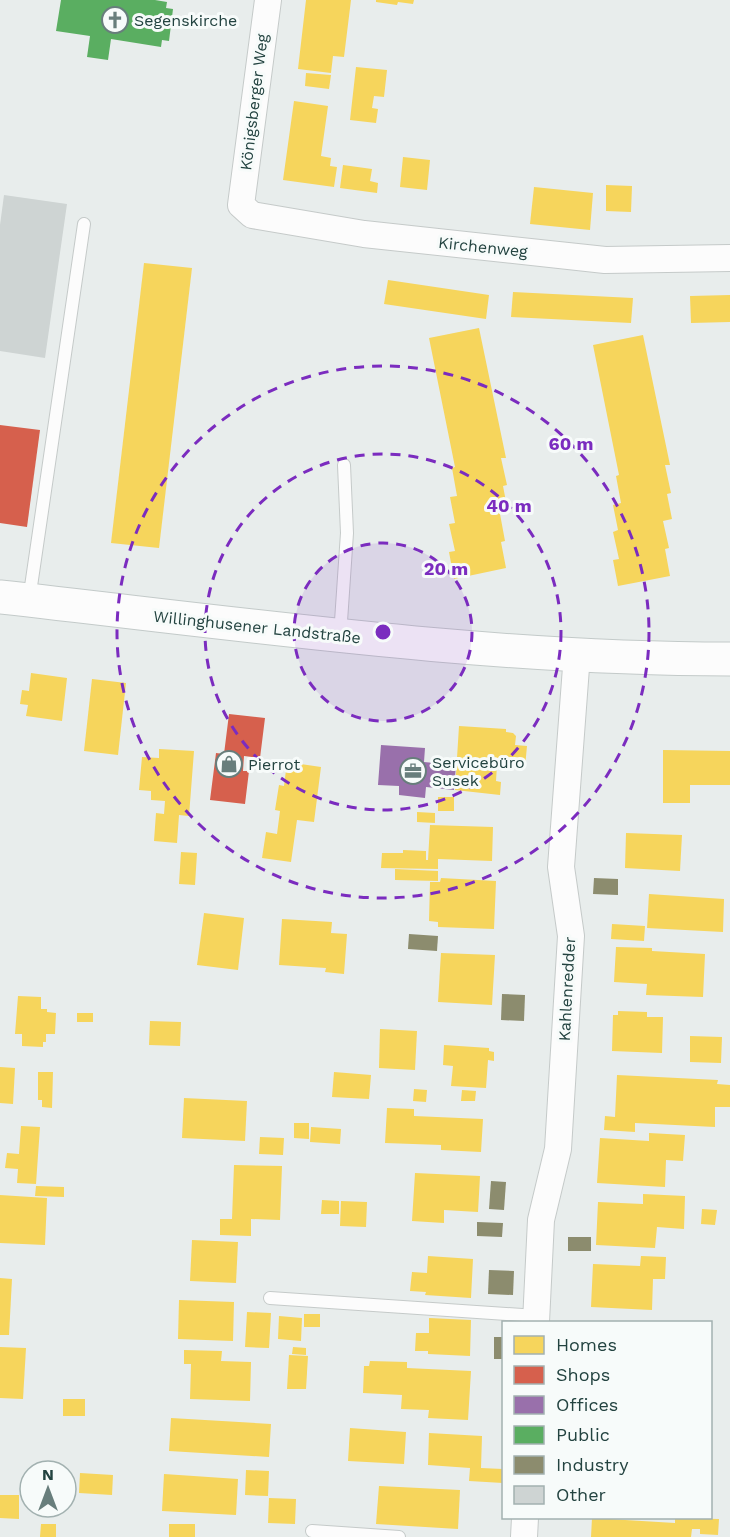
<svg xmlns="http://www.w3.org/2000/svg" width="730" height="1537" font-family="'Work Sans',sans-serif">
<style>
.homes{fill:#f6d55c}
.shops{fill:#d6604d}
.offices{fill:#9970ab}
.public{fill:#5aae61}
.industry{fill:#8c8c6e}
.building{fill:#ced4d3}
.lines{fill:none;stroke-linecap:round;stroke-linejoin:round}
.lane-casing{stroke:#c5cac9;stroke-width:14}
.street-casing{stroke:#c5cac9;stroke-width:28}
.secondary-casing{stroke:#c3cac9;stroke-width:35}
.lane{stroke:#fcfcfc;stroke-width:12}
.street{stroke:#fcfcfc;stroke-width:26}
.secondary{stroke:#fcfcfc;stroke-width:33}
.ring{fill:none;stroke:#7b2cbf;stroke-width:3;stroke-dasharray:10 8}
.labels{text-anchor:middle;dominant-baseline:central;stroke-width:6;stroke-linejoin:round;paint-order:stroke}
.poi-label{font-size:16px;fill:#234340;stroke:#f7fbfa;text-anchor:start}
.street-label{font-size:16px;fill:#234340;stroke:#f7fbfa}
.centre{fill:#7b2cbf;stroke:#f7fbfa;stroke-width:3}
.ring-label{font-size:18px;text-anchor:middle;font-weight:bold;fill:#7b2cbf;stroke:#f7fbfa;stroke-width:6;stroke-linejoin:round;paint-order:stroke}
</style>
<rect width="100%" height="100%" fill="#e8edec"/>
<g class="homes">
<path d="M306 0H351L344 57 333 56 331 73 298 69Z"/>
<path d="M376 0H414L413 4 398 2 397 5 376 2Z"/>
<path d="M356 67 387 70 384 97 374 96 372 108 378 109 376 123 350 120Z"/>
<path d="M306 73 331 75 329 89 305 86Z"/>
<path d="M294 101 328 106 321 156 331 158 330 166 337 167 334 187 283 180Z"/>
<path d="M403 157 430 160 427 190 400 187Z"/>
<path d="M343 165 372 169 370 181 378 183 377 193 340 188Z"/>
<path d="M606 185 632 186 631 212 606 211Z"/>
<path d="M534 187 593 193 590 230 530 224Z"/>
<path d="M144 263 192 268 159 548 111 543Z"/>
<path d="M388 280 489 295 486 319 384 304Z"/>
<path d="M513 292 633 298 631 323 511 317Z"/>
<path d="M730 295V322L691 323 690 296Z"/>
<path d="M479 328 506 458H501L507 485 503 486 508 512 500 514 505 541 501 542 506 568 454 579 449 552 455 551 449 524 455 523 450 497 457 496 452 468 455 467 429 338Z"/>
<path d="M643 335 670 465H665L671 493 667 494 672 519 663 521 669 548 665 549 670 576 618 586 613 560 619 559 613 532 618 530 613 505 621 503 616 476 619 475 593 345Z"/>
<path d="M31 673 67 678 62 721 26 716 28 705 20 704 22 690 29 691Z"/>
<path d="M92 679 126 683 118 755 84 751Z"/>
<path d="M459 726 506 729V732L513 733 516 736 515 745 527 746 525 767 497 765 496 781 501 782 500 795 455 790Z"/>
<path d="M159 749 194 751 189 816 179 815 177 843 154 841 156 813 164 814 165 801 151 800V791L139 790 142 757 159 758Z"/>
<path d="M663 750 730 751V785H690V803H663Z"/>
<path d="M287 762 321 767 314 822 297 820 291 862 262 858 266 832 277 834 280 811 275 810 279 785 284 786Z"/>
<rect x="438" y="797" width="16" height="14"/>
<path d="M417 812 435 813V823L417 822Z"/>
<path d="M430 825 493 827 492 861 438 859V869L381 868 382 853H403V850L426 851V860H428Z"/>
<path d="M626 833 682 835 680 871 625 868Z"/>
<path d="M181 852 197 853 195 885 179 884Z"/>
<path d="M395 869 438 871V881L395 880Z"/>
<path d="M441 878 496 881 494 929 438 927V922L429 921 430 882H440Z"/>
<path d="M649 894 724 899 723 932 647 928Z"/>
<path d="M204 913 244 918 238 970 197 965Z"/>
<path d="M282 919 332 922 331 933 347 934 344 974 325 972 326 968 279 965Z"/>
<path d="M612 924 645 926 644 941 611 939Z"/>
<path d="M616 947 652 948V951L705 954 703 997 646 995 647 984 614 982Z"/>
<path d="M441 953 495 955 492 1005 438 1002Z"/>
<path d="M18 996 41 997V1009H47V1012L56 1013 55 1034H46V1042H43V1047L22 1046V1034H15Z"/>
<path d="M618 1011 647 1012V1017H663L662 1053 612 1051 613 1015H618Z"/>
<rect x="77" y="1013" width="16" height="9"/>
<path d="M150 1021 181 1022 180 1046 149 1045Z"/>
<path d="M380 1029 417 1031 415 1070 379 1068Z"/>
<path d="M690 1036 722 1037 721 1063 690 1062Z"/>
<path d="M444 1045 489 1048V1051L494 1052V1061L488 1060 486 1088 451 1086 453 1066 443 1065Z"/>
<path d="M0 1067 15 1068 13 1104 0 1103Z"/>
<path d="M38 1072H53L52 1108 42 1107V1100H38Z"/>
<path d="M334 1072 371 1075 369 1099 332 1097Z"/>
<path d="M617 1075 718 1080 717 1084 730 1085V1107H715V1127L635 1123V1132L604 1130 605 1116 615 1117Z"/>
<path d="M414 1089 427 1090 426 1102 413 1101Z"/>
<path d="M462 1090 476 1091 475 1101H461Z"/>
<path d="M184 1098 247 1101 245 1141 182 1138Z"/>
<path d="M387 1108 414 1109V1116L483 1119 481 1152 441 1150V1145L385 1143Z"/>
<path d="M294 1123H309V1139L294 1138Z"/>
<path d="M21 1126 40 1127 36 1184 17 1183 18 1169 5 1168 7 1153 19 1154Z"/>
<path d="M311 1127 341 1129 340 1144 310 1142Z"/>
<path d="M649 1133 685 1135 683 1161 666 1160 665 1187 597 1183 600 1138 649 1141Z"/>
<path d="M260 1137 284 1138 283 1155 259 1154Z"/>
<path d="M234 1165 282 1166 280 1220 251 1219V1236L220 1235V1219H232Z"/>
<path d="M415 1173 480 1176 478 1212 444 1210V1223L412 1221Z"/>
<path d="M36 1186 64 1187V1197L35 1196Z"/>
<path d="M643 1194 685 1196 684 1229 657 1227 655 1248 596 1245 598 1202 643 1204Z"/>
<path d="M0 1195 47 1198 45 1245 0 1243Z"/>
<path d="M322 1200 339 1201V1214H321Z"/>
<path d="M341 1201 367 1202 366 1227 340 1226Z"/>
<path d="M702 1209 717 1210 715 1225 701 1224Z"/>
<path d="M192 1240 238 1242 236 1283 190 1281Z"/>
<path d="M428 1256 473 1259 471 1298 425 1295 426 1292 410 1291 412 1272 427 1273Z"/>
<path d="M641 1256 666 1257 665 1279H653L652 1310 591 1307 593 1264 640 1266Z"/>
<path d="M0 1278 12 1279 9 1335H0Z"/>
<path d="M179 1300 234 1302 233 1341 178 1339Z"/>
<path d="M247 1312 271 1313 269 1348 245 1347Z"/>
<rect x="304" y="1314" width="16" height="13"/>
<path d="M279 1316 302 1318 301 1341 278 1339Z"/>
<path d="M429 1318 471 1320 470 1356 428 1354V1351H415L416 1333H429Z"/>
<path d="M0 1347 26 1348 23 1399 0 1398Z"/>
<path d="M293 1347 306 1348V1355L292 1354Z"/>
<path d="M184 1350 222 1351 221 1361 251 1362 250 1401 190 1399 191 1364H184Z"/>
<path d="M289 1355 308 1356 306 1389H287Z"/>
<path d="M370 1361 407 1362V1368L471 1371 468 1420 428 1418 429 1410 401 1409 402 1395 363 1393 364 1366H369Z"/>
<rect x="63" y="1399" width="22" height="17"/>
<path d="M171 1418 271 1424 269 1457 169 1451Z"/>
<path d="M350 1428 406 1432 404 1464 348 1461Z"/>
<path d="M429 1433 482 1436 481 1468 503 1469V1483L469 1481 470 1468 428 1465Z"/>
<path d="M246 1470 269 1471 268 1496 245 1495Z"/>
<path d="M80 1473 113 1475 112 1495 79 1493Z"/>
<path d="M164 1474 238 1479 236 1515 162 1511Z"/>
<path d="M379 1486 460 1490 458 1529 376 1524Z"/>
<path d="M0 1495H19V1519L0 1518Z"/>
<path d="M269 1498 296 1499 295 1524 268 1523Z"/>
<path d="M592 1518 675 1523V1518L719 1519 718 1535 700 1534V1529H692L691 1537H591Z"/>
<path d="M41 1524H56V1537H40Z"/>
<rect x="169" y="1524" width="26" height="13"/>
</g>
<g class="shops">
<path d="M0 425 40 430 27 527 0 523Z"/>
<path d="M229 714 265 718 260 758 244 756 243 771H249L245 804 210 800 216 753 224 754Z"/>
</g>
<path class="offices" d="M381 745 425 748 424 762 456 765 454 790 426 787 425 798 399 795V786L378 785Z"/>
<path class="public" d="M61 0H155L167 2 166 8 173 9 169 41 162 40 161 47 111 39 108 60 87 57 90 36 56 31Z"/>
<g class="industry">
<path d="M594 878 618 879V895L593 894Z"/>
<path d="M409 934 438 936 437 951 408 949Z"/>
<path d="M502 994 525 995 524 1021 501 1020Z"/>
<path d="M491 1181 506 1182 504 1210 489 1209Z"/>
<path d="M477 1222 503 1223 502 1237 477 1236Z"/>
<rect x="568" y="1237" width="23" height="14"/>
<path d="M489 1270 514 1271 513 1295 488 1294Z"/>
<rect x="494" y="1337" width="10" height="22"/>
</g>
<path class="building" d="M4 195 67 204 45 358 0 351V225Z"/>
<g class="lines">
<defs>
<g id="lane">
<path d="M29 600 84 224"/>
<path d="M340 636 347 533 344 465"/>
<path d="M270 1298 537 1316"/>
<path d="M312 1531 399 1537"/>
</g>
<g id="street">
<path d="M268 0 241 205 252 215 364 234 605 260 730 258"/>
<path d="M536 1322 541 1220 558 1149 571 936 561 867 577 654"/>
<path d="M524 1537 525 1518"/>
</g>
<path id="secondary" d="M0 597C243 624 485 659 730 659"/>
</defs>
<use href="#lane" class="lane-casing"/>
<use href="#street" class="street-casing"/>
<use href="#secondary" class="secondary-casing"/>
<use href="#lane" class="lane"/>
<use href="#street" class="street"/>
<use href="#secondary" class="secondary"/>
</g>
<circle cx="383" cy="632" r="89" fill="#7b2cbf" fill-opacity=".12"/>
<g class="ring">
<circle cx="383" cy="632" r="89"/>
<circle cx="383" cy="632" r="178"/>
<circle cx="383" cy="632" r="266"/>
</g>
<defs>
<symbol id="church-ring" viewBox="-11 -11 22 22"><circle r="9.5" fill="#f7fbfa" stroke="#687e7c" stroke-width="1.5"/><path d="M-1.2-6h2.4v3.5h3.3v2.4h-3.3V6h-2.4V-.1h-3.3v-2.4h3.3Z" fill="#687e7c"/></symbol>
<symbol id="shop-ring" viewBox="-11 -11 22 22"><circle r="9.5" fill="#f7fbfa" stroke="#687e7c" stroke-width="1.5"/><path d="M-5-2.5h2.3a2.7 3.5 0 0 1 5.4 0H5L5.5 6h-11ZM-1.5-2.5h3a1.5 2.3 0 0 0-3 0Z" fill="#687e7c"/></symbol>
<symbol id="office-ring" viewBox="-11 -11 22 22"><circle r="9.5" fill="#f7fbfa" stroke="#687e7c" stroke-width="1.5"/><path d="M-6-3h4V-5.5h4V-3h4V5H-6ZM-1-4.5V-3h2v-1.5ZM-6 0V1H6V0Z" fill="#687e7c"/></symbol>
</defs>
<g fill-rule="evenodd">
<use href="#church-ring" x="100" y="5" width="30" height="30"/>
<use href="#shop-ring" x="214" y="749" width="30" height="30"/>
<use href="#office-ring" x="398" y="756" width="30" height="30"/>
</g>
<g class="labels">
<g class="poi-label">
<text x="134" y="20">Segenskirche</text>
<text x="432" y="762">Servicebüro<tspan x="432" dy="18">Susek</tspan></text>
<text x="248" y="764">Pierrot</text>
</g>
<g class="street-label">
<text transform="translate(254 102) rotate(-83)">Königsberger Weg</text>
<text transform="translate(483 247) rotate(6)">Kirchenweg</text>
<text transform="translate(257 627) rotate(6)">Willinghusener Landstraße</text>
<text transform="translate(567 989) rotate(-87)">Kahlenredder</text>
</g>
</g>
<circle cx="383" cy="632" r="9" class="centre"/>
<g class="ring-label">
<text x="571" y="450">60 m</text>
<text x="509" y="512">40 m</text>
<text x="446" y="575">20 m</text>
</g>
<rect x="502" y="1321" width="210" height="198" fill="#f7fbfa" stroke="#a2b1b0" stroke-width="1.5"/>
<rect x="514" y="1336" width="30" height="18" fill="#f6d55c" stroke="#a2b1b0" stroke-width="1.5"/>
<text x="556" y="1351" font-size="18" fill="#234340">Homes</text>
<rect x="514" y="1366" width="30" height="18" fill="#d6604d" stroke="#a2b1b0" stroke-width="1.5"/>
<text x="556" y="1381" font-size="18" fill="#234340">Shops</text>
<rect x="514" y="1396" width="30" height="18" fill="#9970ab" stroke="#a2b1b0" stroke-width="1.5"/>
<text x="556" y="1411" font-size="18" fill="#234340">Offices</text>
<rect x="514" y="1426" width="30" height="18" fill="#5aae61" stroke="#a2b1b0" stroke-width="1.5"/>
<text x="556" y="1441" font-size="18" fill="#234340">Public</text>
<rect x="514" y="1456" width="30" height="18" fill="#8c8c6e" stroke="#a2b1b0" stroke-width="1.5"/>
<text x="556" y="1471" font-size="18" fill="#234340">Industry</text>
<rect x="514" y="1486" width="30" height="18" fill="#ced4d3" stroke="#a2b1b0" stroke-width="1.5"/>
<text x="556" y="1501" font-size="18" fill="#234340">Other</text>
<g transform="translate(48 1489)"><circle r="28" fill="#f7fbfa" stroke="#a2b1b0" stroke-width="1.5"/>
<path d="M0-4.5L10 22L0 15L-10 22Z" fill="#687e7c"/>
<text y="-9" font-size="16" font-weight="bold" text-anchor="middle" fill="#234340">N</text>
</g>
</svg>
